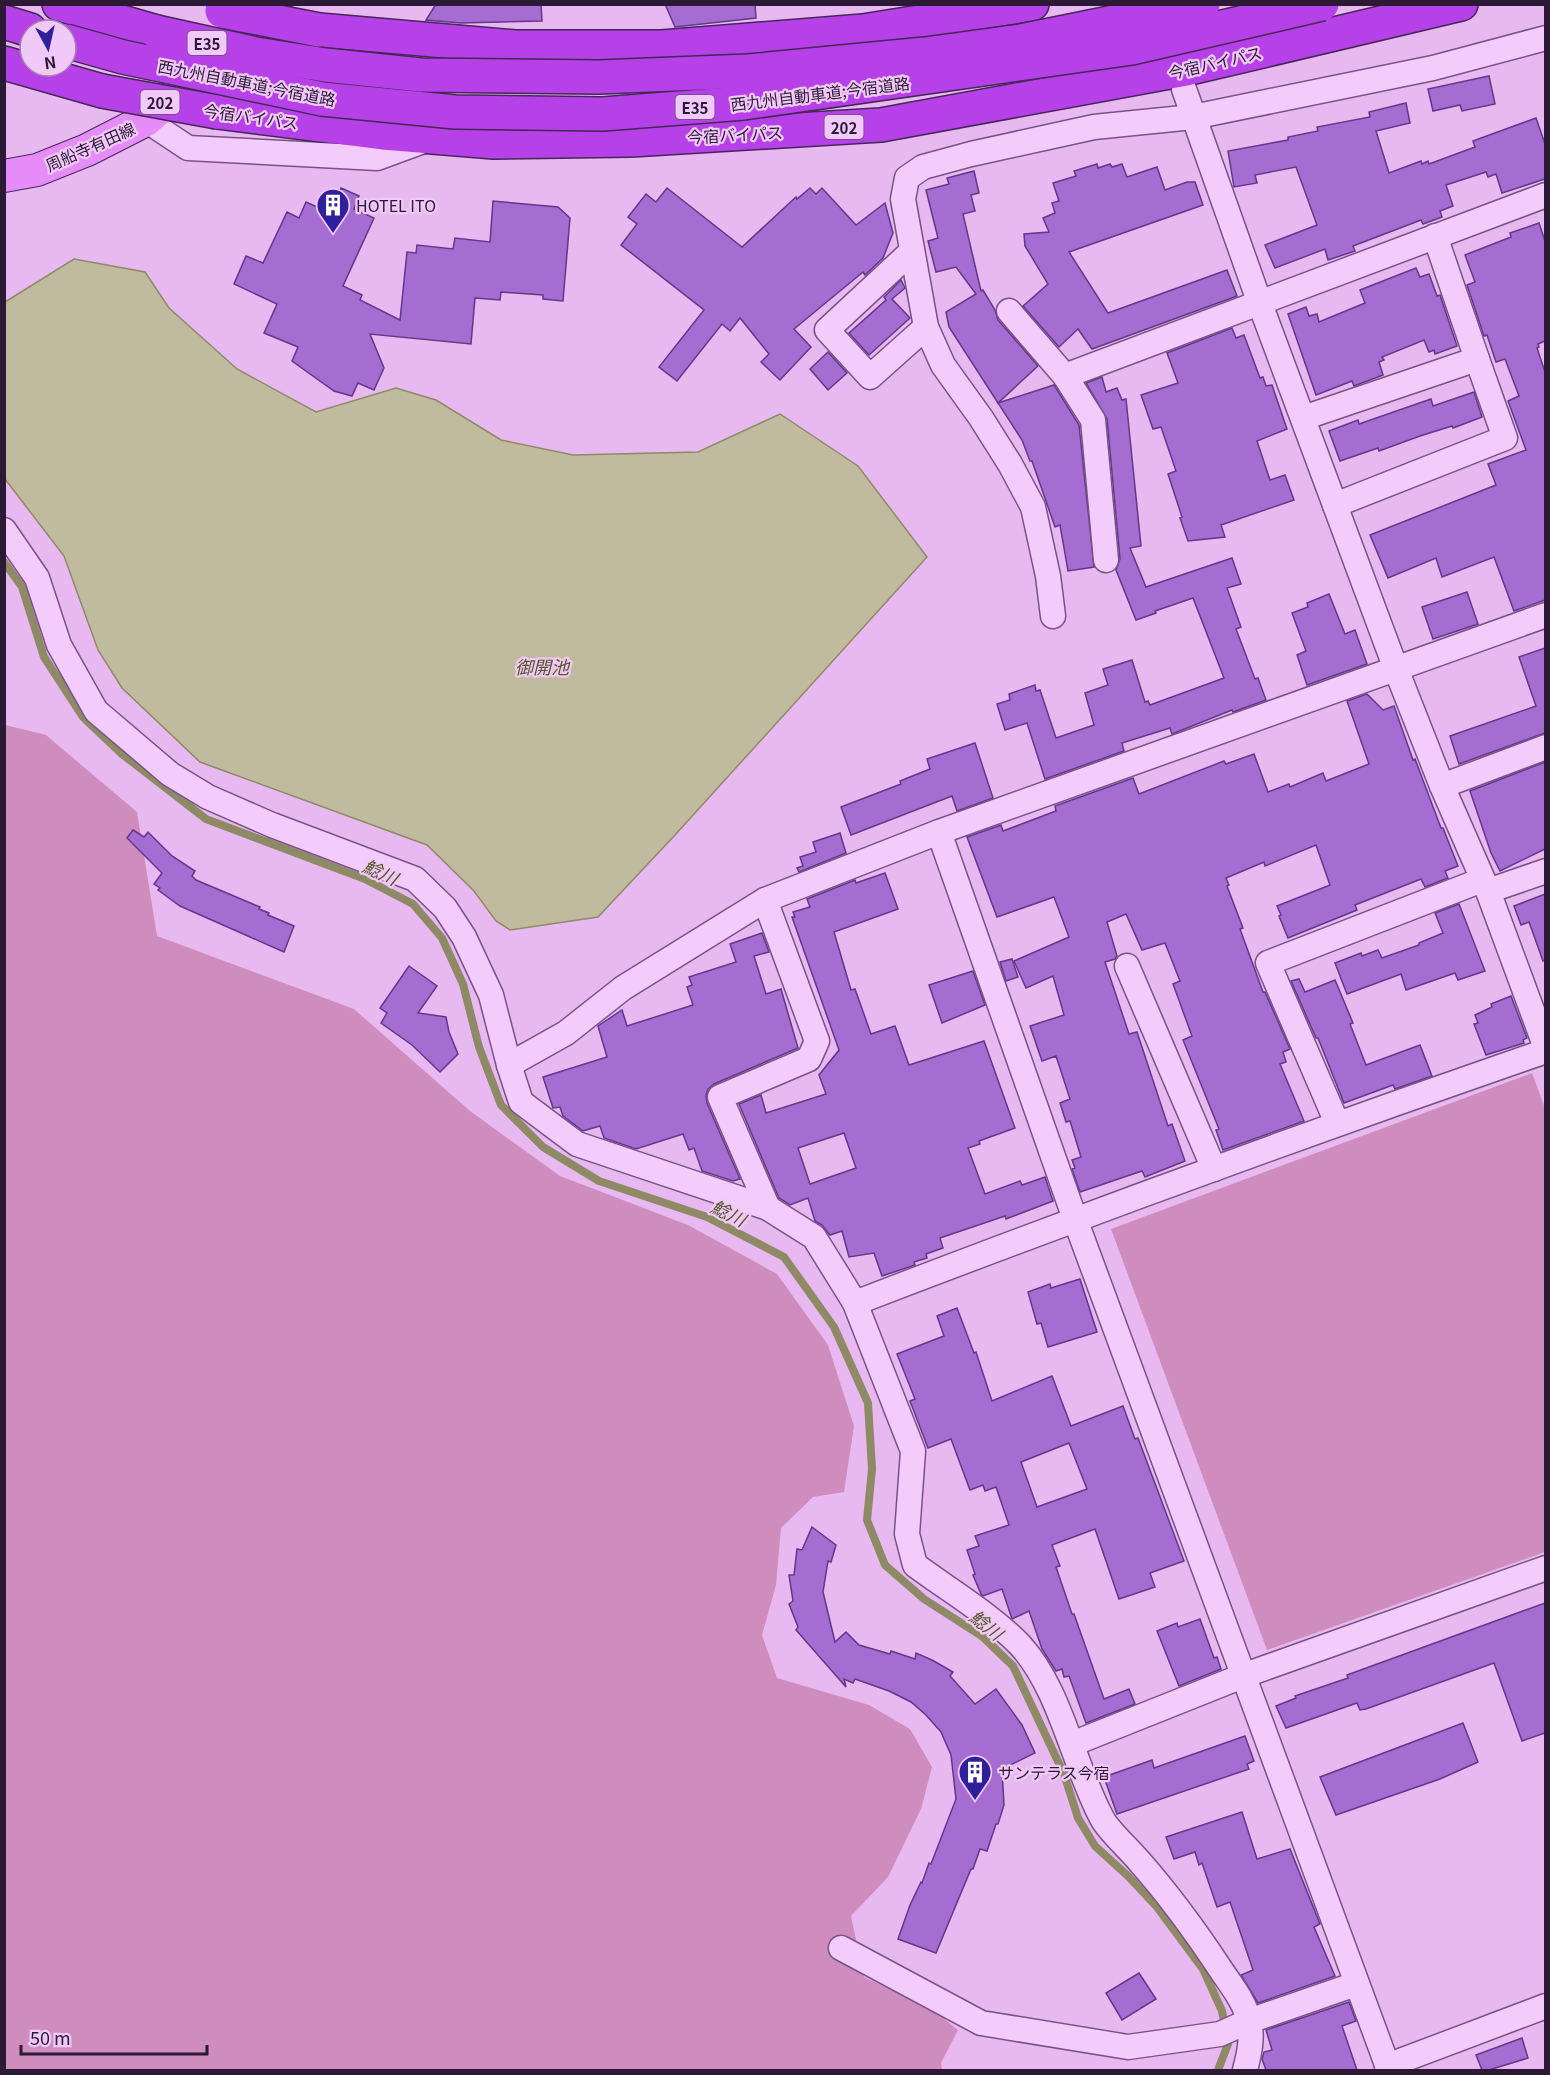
<svg xmlns="http://www.w3.org/2000/svg" width="1550" height="2075" font-family="Georgia,'Noto Sans JP',serif">
<style>
.green{fill:#cf8dbe}
.water{fill:#c0bb9e;stroke:#8e8a66;stroke-width:1.5}
.lines{fill:none;stroke-linecap:round;stroke-linejoin:round}
.stream{stroke:#8e8a66;stroke-width:8}
.building{fill:#a56cd2;stroke:#633789;stroke-width:1.5;fill-rule:evenodd}
.minor-casing{stroke:#775388;stroke-width:27}
.major-casing{stroke:#432855;stroke-width:34}
.highway-casing{stroke:#432855;stroke-width:36}
.minor{stroke:#f4ccfb;stroke-width:24}
.major{stroke:#e68cf8;stroke-width:32}
.highway{stroke:#b741e9;stroke-width:33}
.highway-bridge-casing{stroke:#432855;stroke-width:36;stroke-linecap:butt}
.highway-bridge{stroke:#b741e9;stroke-width:33}
.labels{text-anchor:middle;dominant-baseline:central;stroke-width:4.5;stroke-linejoin:round;paint-order:stroke}
.shield{fill:#f1c9f8;stroke:#664e70;stroke-width:1.5}
.shield-label{font-size:15px;font-weight:bold;fill:#2b1935}
.street-label{font-size:16px;fill:#2b1935;stroke:#f1c9f8}
.poi-label{font-size:16px;fill:#2b1935;stroke:#f1c9f8;text-anchor:start}
.water-label{font-size:18px;font-style:italic;fill:#535727;stroke:#f1c9f8}
</style>
<rect width="100%" height="100%" fill="#e8b9f1"/>
<g class="green">
<path d="M5 725 46 735 137 812 157 936 354 1009 470 1111 560 1176 688 1225 777 1274 828 1345 854 1426 844 1492 813 1497 781 1528 776 1585 762 1635 777 1678 869 1705 910 1729 932 1767 921 1809 888 1877 851 1916 864 1977 932 2009 958 2030 941 2063 942 2070H5Z"/>
<path d="M1532 1073 1546 1111 1545 1552 1267 1650 1111 1229Z"/>
</g>
<path class="water" d="M74 259 145 272 169 308 237 369 316 412 396 388 436 400 501 440 573 455 698 452 780 414 858 466 927 557 675 835 598 917 510 930 496 921 474 891 427 845 200 762 122 688 98 650 64 556 5 479V302Z"/>
<g class="lines">
<path class="stream" d="M4 562 22 587 44 657 83 717 122 754 206 819 365 879 413 904 442 938 463 984 479 1047 501 1105 543 1147 599 1181 707 1217 784 1257 834 1327 868 1403 872 1469 867 1520 885 1565 924 1599 983 1637 1013 1666 1064 1774 1078 1818 1095 1846 1129 1877 1157 1907 1203 1969 1222 2011 1228 2044 1218 2070"/>
</g>
<g class="building">
<path d="M436 4H541L542 21 461 23 426 20Z"/>
<path d="M665 4H755L756 18 675 27Z"/>
<path d="M1489 76 1495 104 1462 111 1460 105 1433 111 1428 89Z"/>
<path d="M1406 103 1410 123 1376 131 1389 173 1421 161 1422 164 1428 161 1429 164 1475 147 1473 141 1536 118 1545 144V179L1502 193 1496 174 1488 177 1486 172 1446 185 1453 206 1440 211 1442 217 1423 224 1421 220 1353 246 1355 251 1328 260 1325 249 1275 268 1265 245 1317 225 1296 167 1255 175 1257 183 1234 187 1228 151 1288 140V137L1318 131 1317 127 1370 117 1369 112Z"/>
<path d="M1097 164 1098 168 1110 164 1112 167 1122 164 1127 177 1157 167 1165 190 1187 182H1195L1203 205 1069 252 1108 313 1227 270 1237 296 1092 349 1078 329 1059 347 1023 306 1048 284 1025 246 1024 234 1049 232 1043 218 1055 213 1052 203 1059 201 1053 183 1076 176 1074 171Z"/>
<path d="M974 171 979 193 971 195 975 211 963 214 981 291 983 290 995 310 998 320 1038 366 998 403 949 327 946 312 976 294 956 267 936 272 928 241 938 238 926 190 949 184 947 178Z"/>
<path d="M341 188 359 196 354 209 374 218 343 286 362 295 360 300 400 320 407 252 416 253 417 245 453 249 455 238 490 242 493 201 558 207 570 218 563 301 543 299V295L501 292 500 300 475 298 471 344 370 334 384 368 374 390 358 383 352 396 334 391 292 361 298 347 264 333 277 304 234 284 246 256 263 263 287 212 299 218 306 202 317 207 320 201 333 207Z"/>
<path d="M667 188 742 247 796 197 797 199 810 188 816 194 822 188 856 225 885 203 893 233 883 258 865 275 863 272 794 329 811 347 780 380 761 362 769 354 740 318 730 331 722 324 677 381 659 367 704 310 621 245 637 224 628 217 646 194 656 202Z"/>
<path d="M1539 223 1545 241V341L1538 344 1539 347 1537 348 1545 372V600L1514 611 1494 557 1442 577 1436 558 1388 578 1370 535 1496 485 1488 464 1526 450 1508 401 1519 396 1505 359 1496 362 1487 335 1484 336 1467 285 1475 282 1465 255 1511 237 1510 233Z"/>
<path d="M1416 268 1420 277 1429 274 1437 296 1440 295 1457 346 1435 354 1434 350 1429 352 1424 340 1382 357 1384 360 1379 362 1383 375 1354 386 1352 381 1316 395 1288 314 1306 307 1309 316 1317 314 1319 322 1365 303 1360 290Z"/>
<path d="M901 280 905 288 892 299 910 318 869 355 849 333 886 300 884 297Z"/>
<path d="M1232 328 1236 338 1244 335 1260 378 1263 377 1266 386 1272 385 1287 429 1257 441 1270 480 1285 475 1294 500 1221 525 1225 537 1188 541 1180 518 1182 517 1168 474 1176 471 1161 427 1153 429 1141 395 1178 383 1167 353Z"/>
<path d="M828 352 847 373 828 390 810 369Z"/>
<path d="M1102 377 1106 392 1117 388 1122 400 1126 399 1141 546 1130 548 1146 587 1232 558 1241 584 1227 588 1241 627 1236 629 1255 679 1258 678 1266 700 1233 712 1232 710 1172 734 1170 728 1122 743 1124 751 1045 779 1027 723 1005 730 997 704 1010 700 1009 694 1035 685 1036 691 1040 690 1056 738 1094 725 1085 693 1108 685 1103 669 1132 660 1145 702 1148 701 1150 705 1224 678 1193 598 1155 611 1156 613 1136 620 1116 570 1120 559 1107 419 1086 383Z"/>
<path d="M1054 385 1079 425 1094 567 1068 571 1060 525 1055 527 1032 461H1030L1022 440 998 403Z"/>
<path d="M1474 392 1482 417 1453 428 1452 426 1420 436 1379 451 1378 448 1340 461 1329 431 1358 420 1359 424 1431 399 1433 406Z"/>
<path d="M1467 592 1478 624 1433 639 1422 607Z"/>
<path d="M1329 594 1345 634 1355 630 1367 664 1307 685 1297 655 1306 651 1292 613 1308 607 1307 603Z"/>
<path d="M1545 648V733L1459 764 1450 736 1536 706 1519 657Z"/>
<path d="M1367 694 1383 710 1394 706 1413 760 1415 759 1441 828H1443L1458 866 1445 871 1448 878 1425 887 1421 879 1355 905 1357 910 1288 938 1279 916 1281 915 1277 906 1330 885 1316 845 1265 866 1264 862 1226 878 1229 885 1227 886 1243 928 1240 929 1263 992H1265L1290 1049 1283 1052 1286 1062 1280 1064 1304 1121 1223 1150 1216 1130 1219 1129 1183 1040 1192 1036 1173 984 1180 981 1165 943 1142 950 1126 914 1107 922 1117 956 1115 959 1105 962 1129 1034 1137 1032 1168 1126 1172 1124 1185 1161 1145 1177 1142 1171 1080 1192 1072 1169 1075 1168 1072 1160 1081 1157 1070 1121 1066 1122 1060 1103 1070 1099 1056 1056 1042 1061 1030 1026 1064 1015 1053 976 1026 988 1014 961 1069 937 1054 897 997 917 967 837 1001 825 1003 831 1056 811 1055 806 1133 778 1139 794 1224 761 1226 764 1254 754 1268 792 1289 784 1290 787 1323 773 1326 781 1369 764 1347 701Z"/>
<path d="M975 743 993 798 957 811 952 796 851 835 841 807 901 784 900 781 930 769 927 759Z"/>
<path d="M1545 762V849L1500 871 1491 853 1470 791Z"/>
<path d="M133 830 144 837 148 832 172 856 195 871 192 876 196 880 260 907 259 909 269 913 268 915 294 926 284 952 180 906 158 890 160 888 154 884 162 873 127 838Z"/>
<path d="M840 833 846 853 799 872 797 868 803 866 800 857 816 852 813 842Z"/>
<path d="M885 873 898 909 834 932 851 990 855 989 871 1034 895 1026 909 1065 984 1041 1015 1128 979 1141 980 1144 968 1148 985 1194 1020 1181 1022 1185 1045 1177 1053 1201 1006 1219 1005 1216 940 1238 943 1248 926 1254 927 1258 914 1262 915 1265 882 1276 874 1253 849 1257 842 1231 830 1235 822 1225 815 1221 808 1198 790 1205 779 1198 739 1104 761 1095 766 1113 826 1094 819 1075 839 1050 792 917H795L793 912 810 907 807 899 855 880 856 883ZM844 1133 856 1168 810 1184 798 1148Z"/>
<path d="M1545 894V961H1543L1529 922 1521 925 1514 906Z"/>
<path d="M1459 904 1485 971 1458 980 1455 973 1406 990 1401 974 1347 994 1335 963 1361 953 1362 956 1378 950 1382 958 1419 945V943L1443 933 1435 913Z"/>
<path d="M762 933 769 952 754 956 766 994 781 989 798 1048 714 1084 708 1089 706 1096 707 1103 740 1179 733 1181 702 1171 694 1148 689 1150 683 1134 636 1149 604 1138 600 1126 583 1131 563 1116 560 1107 553 1108 543 1077 607 1057 598 1026 622 1010 627 1026 693 1005 687 987 692 985 689 977 736 962 730 944Z"/>
<path d="M1012 959 1018 977 1006 981 1000 962Z"/>
<path d="M409 966 437 986 418 1013 446 1017 449 1032 458 1054 440 1072 412 1045 381 1023 387 1013 380 1008Z"/>
<path d="M973 971 985 1005 942 1023 929 985Z"/>
<path d="M1299 979 1305 992 1335 980 1353 1023 1350 1024 1366 1065 1420 1045 1432 1076 1395 1089 1393 1085 1344 1103 1318 1038H1316L1291 981Z"/>
<path d="M1511 996 1527 1038 1523 1040 1524 1043 1486 1055 1474 1024 1478 1023 1475 1015 1492 1007 1491 1004Z"/>
<path d="M1080 1279 1097 1332 1048 1347 1041 1323 1037 1324 1028 1292 1050 1284 1051 1288Z"/>
<path d="M957 1308 974 1353 976 1352 992 1401 1052 1376 1071 1426 1123 1406 1135 1439 1138 1438 1184 1561 1150 1573 1155 1587 1119 1599 1095 1529 1052 1545 1060 1566 1056 1567 1072 1614H1074L1104 1699 1129 1689 1135 1704 1086 1723 1069 1676 1064 1677 1062 1669 1056 1671 1042 1649 1029 1611 1012 1619 1002 1589 983 1596 981 1594 973 1575 975 1574 967 1550 979 1546 975 1536 1009 1525 996 1487 985 1491 983 1485 970 1490 951 1439 928 1448 910 1401 915 1399 897 1354 944 1336 937 1316ZM1069 1443 1087 1489 1037 1507 1021 1462Z"/>
<path d="M812 1527 836 1545 831 1562 828 1561 823 1592 835 1642 846 1632 859 1645 890 1654 891 1651 915 1659 916 1653 932 1660 953 1672 950 1676 975 1704 996 1689 1022 1725 1035 1753 1002 1769 1004 1805 998 1824H996L987 1851 980 1849 973 1869H971L936 1953 898 1939 910 1905 921 1882 922 1883 929 1863 931 1864 956 1799 951 1755 941 1732 926 1715 911 1702 889 1691 855 1679 853 1683 844 1679 846 1687 796 1630 798 1627 789 1604 793 1601 789 1575H794L797 1549 802 1550Z"/>
<path d="M1545 1603V1733L1522 1741 1494 1663 1366 1709 1360 1710 1357 1703 1286 1728 1276 1706 1296 1698 1295 1696 1348 1678 1347 1675Z"/>
<path d="M1200 1619 1214 1658 1217 1657 1221 1669 1179 1686 1157 1631 1177 1623 1178 1627Z"/>
<path d="M1463 1723 1478 1762 1440 1779 1336 1815 1320 1777Z"/>
<path d="M1245 1736 1254 1761 1247 1764 1249 1769 1117 1814 1104 1777 1152 1760 1154 1768Z"/>
<path d="M1242 1812 1257 1859 1290 1849 1320 1924 1314 1927 1335 1976 1258 2003 1241 1975 1253 1970 1230 1902 1217 1907 1202 1863 1199 1865 1195 1852 1174 1859 1166 1837Z"/>
<path d="M1139 1973 1156 1999 1122 2020 1106 1993Z"/>
<path d="M1349 2002 1356 2021 1342 2026 1357 2070H1266L1262 2059 1264 2052 1272 2050 1266 2030Z"/>
<path d="M1522 2038 1528 2058 1489 2070H1482L1476 2055Z"/>
</g>
<g class="lines">
<defs>
<g id="minor">
<path d="M1184 89 1259 301 1396 669 1442 786 1488 891 1546 1048"/>
<path d="M146 120 188 148 377 158 426 140"/>
<path d="M912 251 827 330 870 377 926 327"/>
<path d="M1009 311 1065 376 1093 420 1106 560"/>
<path d="M1065 376 1546 195"/>
<path d="M1303 418 1477 359 1435 236"/>
<path d="M1335 505 1505 438 1477 359"/>
<path d="M4 530 37 578 59 645 96 711 170 774 208 797 272 825 415 879 445 908 464 937 491 995 509 1065 521 1102 577 1144 768 1208 814 1237 855 1303 913 1451 907 1534 915 1565C949 1590 991 1615 1020 1645 1061 1689 1074 1768 1103 1820 1109 1831 1130 1850 1139 1861 1169 1895 1196 1932 1221 1970 1231 1985 1245 2002 1249 2021 1253 2038 1249 2055 1245 2070"/>
<path d="M1053 616 1048 576 1033 507 1010 464 981 418 943 365 926 327 903 199 907 178 923 167 971 154 1094 127 1193 117 1433 68 1546 38"/>
<path d="M1442 786 1546 747"/>
<path d="M939 832 1075 1219 1389 2070"/>
<path d="M1488 891 1546 871"/>
<path d="M765 900 817 1041 809 1059 720 1097 768 1208"/>
<path d="M1127 966 1214 1169"/>
<path d="M509 1065 566 1033 623 988 765 900 939 832 1546 615"/>
<path d="M1337 1123 1268 963 1482 880"/>
<path d="M855 1303C1084 1215 1314 1131 1546 1051"/>
<path d="M1072 1744 1245 1675 1546 1568"/>
<path d="M841 1948 981 2023 1128 2047 1220 2034 1249 2021 1356 1984"/>
<path d="M1387 2066 1546 2006"/>
</g>
<path id="major" d="M4 176 37 170 87 150 146 120 276 4"/>
<g id="highway">
<path d="M59 4 157 32"/>
<path d="M4 22 30 30"/>
<path d="M319 30 515 47H662L863 31 1032 4"/>
<path d="M4 63 102 91"/>
<path d="M217 112 383 133 494 142 631 140 881 125 1186 69 1461 4"/>
</g>
</defs>
<use href="#minor" class="minor-casing"/>
<use href="#major" class="major-casing"/>
<use href="#highway" class="highway-casing"/>
<use href="#minor" class="minor"/>
<use href="#major" class="major"/>
<use href="#highway" class="highway"/>
<defs>
<g id="highway-bridge">
<path d="M222 11 319 30"/>
<path d="M157 32 256 54 325 65 421 75 599 77 748 71 925 54 1021 41 1203 4"/>
<path d="M66 41 123 57 322 99 455 112 603 114 744 103 1132 48 1322 4"/>
<path d="M102 91 217 112"/>
</g>
</defs>
<use href="#highway-bridge" class="highway-bridge-casing"/>
<use href="#highway-bridge" class="highway-bridge"/>
</g>
<defs>
<symbol id="building-pin" viewBox="-11 -11 22 30"><path d="M0 17L-7.5 6A9.5 9.5 0 1 1 7.5 6Z" fill="#301f9b" stroke="#f1c9f8"/><path d="M-4-6H4V6H1V3H-1V6H-4ZM-2.5-4.3h1.7v1.8h-1.7ZM.8-4.3h1.7v1.8H.8ZM-2.5-1h1.7V.8h-1.7ZM.8-1h1.7V.8H.8Z" fill="#fff"/></symbol>
</defs>
<g fill-rule="evenodd">
<use href="#building-pin" x="314" y="186" width="38" height="52"/>
<use href="#building-pin" x="956" y="1753" width="38" height="52"/>
</g>
<g class="labels">
<g class="shield">
<rect x="187.5" y="31" width="39" height="24" rx="4.5"/>
<rect x="140.5" y="90" width="39" height="24" rx="4.5"/>
<rect x="675.5" y="95" width="39" height="24" rx="4.5"/>
<rect x="824.5" y="115" width="39" height="24" rx="4.5"/>
</g>
<g class="shield-label">
<text x="207" y="43">E35</text>
<text x="160" y="102">202</text>
<text x="695" y="107">E35</text>
<text x="844" y="127">202</text>
</g>
<g class="street-label">
<text transform="translate(1215 62) rotate(-13)">今宿バイパス</text>
<text transform="translate(247 82) rotate(11)">西九州自動車道;今宿道路</text>
<text transform="translate(820 93) rotate(-7)">西九州自動車道;今宿道路</text>
<text transform="translate(251 116) rotate(8)">今宿バイパス</text>
<text transform="translate(735 134) rotate(-3)">今宿バイパス</text>
<text transform="translate(90 146) rotate(-24)">周船寺有田線</text>
</g>
<g class="poi-label">
<text x="356" y="205">HOTEL ITO</text>
<text x="998" y="1772">サンテラス今宿</text>
</g>
<g class="water-label">
<text x="542" y="666">御開池</text>
<text transform="translate(381 871) rotate(25)">鯰川</text>
<text transform="translate(729 1212) rotate(26)">鯰川</text>
<text transform="translate(987 1624) rotate(38)">鯰川</text>
</g>
</g>
<rect width="1550" height="2075" fill="none" stroke="#2b1935" stroke-width="12"/>
<g transform="translate(48 48) rotate(172)"><circle r="28" fill="#f1c9f8" stroke="#a283aa" stroke-width="1.5"/>
<path d="M0-4.5L10 22L0 15L-10 22Z" fill="#301f9b"/>
<text y="-9" font-size="16" font-weight="bold" text-anchor="middle" fill="#2b1935">N</text>
</g>
<path d="M21 2045v9h186v-9" fill="none" stroke="#2b1935" stroke-width="3"/>
<text x="30" y="2045" font-size="18" fill="#2b1935" stroke="#f1c9f8" stroke-width="4.5" paint-order="stroke">50 m</text>
</svg>
